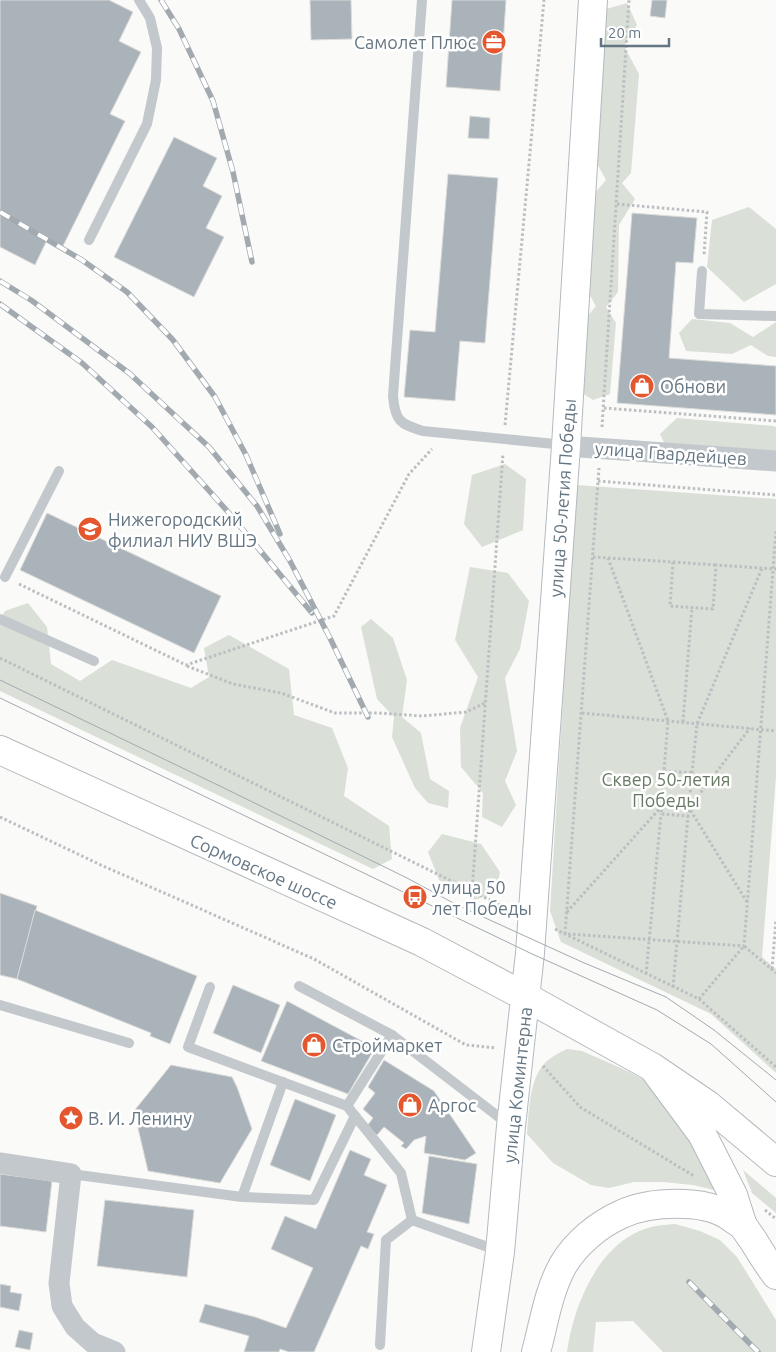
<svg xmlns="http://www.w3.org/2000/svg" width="776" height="1352" font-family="Ubuntu,sans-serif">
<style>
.green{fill:#dadfd7}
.building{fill:#aab3b9;stroke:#dcdcda}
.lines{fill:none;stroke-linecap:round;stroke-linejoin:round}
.secondary-casing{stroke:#b3babf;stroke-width:30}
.primary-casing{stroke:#b5babe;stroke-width:30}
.path{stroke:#bbbfc2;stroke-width:3;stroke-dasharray:2.5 2.5;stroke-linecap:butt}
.lane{stroke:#c3c8cc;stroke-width:10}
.street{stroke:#c3c8cc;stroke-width:21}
.secondary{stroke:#fff;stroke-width:28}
.primary{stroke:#fff;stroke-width:28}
.tram{stroke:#a2aab0;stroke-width:1}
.rail-casing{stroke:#a2aab0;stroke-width:5.5}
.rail{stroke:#fff;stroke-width:4;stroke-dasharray:11;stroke-linecap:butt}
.labels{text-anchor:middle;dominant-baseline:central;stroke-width:5;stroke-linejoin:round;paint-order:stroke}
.poi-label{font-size:18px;fill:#657683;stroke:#fff;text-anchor:start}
.street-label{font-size:18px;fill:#657683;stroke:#fff}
.park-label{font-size:18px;fill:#687a64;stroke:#fff}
</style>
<rect width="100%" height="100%" fill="#fafaf8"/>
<g class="green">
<path d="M627 3 637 25 624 46 639 74 631 173 622 183 635 199 619 225 618 292 606 307 616 323 610 394 593 400 578 390 582 323 596 306 588 292 589 200 606 180 594 158 603 10Z"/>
<path d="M749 207 776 229V284L744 302 707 267 712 220Z"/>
<path d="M692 319 730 323 753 337 776 322V357L768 356 751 345 732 354 686 351 679 333Z"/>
<path d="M677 418 773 426 776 427V452L667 449 660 434Z"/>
<path d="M505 464 526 479 523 530 482 547 464 524 472 475Z"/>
<path d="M576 485 776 499V777L762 957 776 969V1073L711 1014 561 942 550 911Z"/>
<path d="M470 567 508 573 529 601 520 649 505 678 517 751 505 781 516 805 502 827 482 817 483 793 461 767 460 728 478 677 455 640Z"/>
<path d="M28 603 47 627 51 664 80 681 112 660 191 688 209 677 204 648 229 635 289 669 294 715 332 728 348 768 344 796 389 826 392 859 373 869 0 691V619L5 611Z"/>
<path d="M371 619 393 638 407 680 402 717 421 733 430 779 449 791 448 808 428 803 415 788 392 737 394 717 377 699 361 627Z"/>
<path d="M442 834 481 844 500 872 496 892 475 900 439 880 428 852Z"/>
<path d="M567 1049 582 1051 623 1069 664 1090 703 1146 714 1190 693 1185 663 1182H634L609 1188 591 1185 553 1163 527 1134C529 1112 529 1076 547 1061 553 1056 560 1052 567 1049Z"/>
<path d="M743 1170 776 1198V1213L752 1193Z"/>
<path d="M675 1224 700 1231 720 1240 737 1257 776 1320V1352H663L633 1321 596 1322 593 1352H567C573 1306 599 1242 648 1228 656 1225 666 1225 675 1224Z"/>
</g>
<g class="building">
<path d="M0 0H109L133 12 119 41 141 52 110 114 125 121 62 248 47 240 35 265 0 247Z"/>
<path d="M310 0H351L352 39 311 40Z"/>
<path d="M452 0H506L500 91 446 87Z"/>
<path d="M652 0H667L665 18 650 16Z"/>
<path d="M470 116 490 118 489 139 468 138Z"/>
<path d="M174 137 217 158 203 186 222 196 206 228 224 237 194 297 114 257Z"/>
<path d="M448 174 498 178 485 343 460 341 455 401 404 397 410 330 435 332Z"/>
<path d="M632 213 697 218 693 263 676 262 669 358 776 366V415L617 403Z"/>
<path d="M47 513 221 596 194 653 20 570Z"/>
<path d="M0 893 37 906 17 979 0 975Z"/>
<path d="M35 910 197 976 170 1044 150 1036 151 1033 17 979Z"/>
<path d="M233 985 280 1005 261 1053 213 1033Z"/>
<path d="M287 1001 375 1048 348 1094 261 1061Z"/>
<path d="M384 1060 434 1091 476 1153 465 1160 424 1153 426 1136 414 1140 406 1149 401 1146 404 1143 384 1127 377 1135 367 1126 373 1118 363 1109 375 1093 368 1087Z"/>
<path d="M171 1065 232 1077 237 1087 252 1129 220 1183 148 1171 134 1111Z"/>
<path d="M295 1099 336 1115 310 1181 270 1165Z"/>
<path d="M350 1150 371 1159 364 1175 387 1185 367 1232 374 1234 368 1249 361 1246 314 1352H289L280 1349 279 1352H244L249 1336 199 1322 205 1304 255 1317 286 1328 313 1268 271 1249 285 1216 316 1229Z"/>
<path d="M429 1156 477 1164 469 1224 422 1213Z"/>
<path d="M0 1174 52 1181 46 1232 0 1226Z"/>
<path d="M105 1200 194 1210 187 1277 97 1266Z"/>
<path d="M0 1284 11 1286 10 1292 22 1294 19 1311 0 1307Z"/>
<path d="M19 1330 33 1333 30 1350 15 1347Z"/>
</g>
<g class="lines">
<defs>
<g id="secondary">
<path d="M656 1072 702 1134 733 1195 743 1226"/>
<path d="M486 1352 500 1252 511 1126 530 953 566 446 593 0"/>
<path d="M536 1352C544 1323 548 1292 563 1265 576 1243 599 1224 622 1214 650 1201 704 1199 729 1216 733 1219 738 1222 742 1225 746 1229 749 1235 753 1240 760 1252 768 1264 776 1275"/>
</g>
<path id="primary" d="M0 750 422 942 526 997 652 1067 708 1105 776 1162"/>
</defs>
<use href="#secondary" class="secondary-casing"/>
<use href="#primary" class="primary-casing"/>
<g class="path">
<path d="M617 204 707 212 704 255"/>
<path d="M604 408 776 421"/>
<path d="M505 425 544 0"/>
<path d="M602 427 629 0"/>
<path d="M598 481 776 495"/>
<path d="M593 557 673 562 670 606 713 609 716 565 776 569"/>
<path d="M608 558 668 721 664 771"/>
<path d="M673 562 716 565"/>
<path d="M19 584 186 665 334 616 409 474 432 449"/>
<path d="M0 658 508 909"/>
<path d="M187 666 233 684 281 693 335 713H379L422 716 466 712 485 703"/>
<path d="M582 713 776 731"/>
<path d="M683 722 692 607"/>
<path d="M664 771 692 773 688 816 661 814Z"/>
<path d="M692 773 697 724 762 568"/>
<path d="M0 817 103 866 314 959 466 1045 496 1048"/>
<path d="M472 892 503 453"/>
<path d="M747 902 689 808 750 728"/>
<path d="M567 912 662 806"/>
<path d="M555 929 699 999 776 1067"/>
<path d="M565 934 599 468"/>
<path d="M568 934 744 946 776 531"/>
<path d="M772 969 776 920"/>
<path d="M646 974 661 814"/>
<path d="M673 987 688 816"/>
<path d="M699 999 744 946 776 973"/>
<path d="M543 1066 580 1107 694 1176"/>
<path d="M765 1210 776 1219"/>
</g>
<g class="lane">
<path d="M422 0 393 396C395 421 400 424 423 431L565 445"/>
<path d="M89 240 147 124 156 80 157 48 150 18 139 0"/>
<path d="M702 271 699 314 776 316"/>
<path d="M5 577 59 471"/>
<path d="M0 619 94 661"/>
<path d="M299 986 392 1035 508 1124"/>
<path d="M210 987 188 1047 347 1106 401 1173 412 1220 499 1251"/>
<path d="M0 1005 129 1043"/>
<path d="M347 1106 392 1035"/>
<path d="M71 1174 242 1197 314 1200 355 1116"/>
<path d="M242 1197 283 1082"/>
<path d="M380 1345 386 1240 412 1220"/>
</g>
<g class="street">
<path d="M566 446 776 461"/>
<path d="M0 1163 71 1174 59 1283 62 1306 75 1327 93 1343 115 1352"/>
</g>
<use href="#secondary" class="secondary"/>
<use href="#primary" class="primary"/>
<g class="tram">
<path d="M0 680 224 788 407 878 459 906 582 962 666 997 714 1030 776 1080"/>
<path d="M0 698 530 953 657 1010 711 1044 776 1102"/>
</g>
<defs>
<g id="rail">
<path d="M161 0 179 29 213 101 233 172 252 262"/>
<path d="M0 212 82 260 127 292 173 340 215 397 246 455 280 534"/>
<path d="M0 281 31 300 129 373 209 447 257 506 290 561 330 638 368 717"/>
<path d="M0 304 82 363 152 427 229 513 312 613"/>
<path d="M689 1282 758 1352"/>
</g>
</defs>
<use href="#rail" class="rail-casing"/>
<use href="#rail" class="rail"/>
</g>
<defs>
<symbol id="office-disc" viewBox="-11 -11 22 22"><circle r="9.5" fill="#e4572e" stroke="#fff"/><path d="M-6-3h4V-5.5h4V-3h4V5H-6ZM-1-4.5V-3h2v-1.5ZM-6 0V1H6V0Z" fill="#fff"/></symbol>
<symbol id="shop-disc" viewBox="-11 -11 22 22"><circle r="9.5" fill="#e4572e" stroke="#fff"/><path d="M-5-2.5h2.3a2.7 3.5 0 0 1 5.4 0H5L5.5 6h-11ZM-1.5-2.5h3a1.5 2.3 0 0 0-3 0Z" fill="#fff"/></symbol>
<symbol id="university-disc" viewBox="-11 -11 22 22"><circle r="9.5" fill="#e4572e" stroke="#fff"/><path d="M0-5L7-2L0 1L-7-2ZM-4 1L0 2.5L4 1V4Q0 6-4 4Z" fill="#fff"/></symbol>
<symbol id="bus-disc" viewBox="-11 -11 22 22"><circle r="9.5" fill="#e4572e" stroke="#fff"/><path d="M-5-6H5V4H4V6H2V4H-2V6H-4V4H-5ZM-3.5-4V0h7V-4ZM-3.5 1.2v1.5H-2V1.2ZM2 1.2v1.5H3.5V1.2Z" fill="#fff"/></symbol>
<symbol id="sight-disc" viewBox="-11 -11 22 22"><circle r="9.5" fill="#e4572e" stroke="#fff"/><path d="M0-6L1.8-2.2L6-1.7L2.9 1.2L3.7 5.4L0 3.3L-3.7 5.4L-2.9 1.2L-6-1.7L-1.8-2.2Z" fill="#fff"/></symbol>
</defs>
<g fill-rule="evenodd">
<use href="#office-disc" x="480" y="28" width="28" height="28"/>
<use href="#shop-disc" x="628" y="372" width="28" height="28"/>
<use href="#university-disc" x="76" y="515" width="28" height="28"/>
<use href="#bus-disc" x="401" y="883" width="28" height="28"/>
<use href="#shop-disc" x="300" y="1031" width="28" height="28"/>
<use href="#shop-disc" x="396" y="1091" width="28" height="28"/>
<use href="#sight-disc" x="57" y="1104" width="28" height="28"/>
</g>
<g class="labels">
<g class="poi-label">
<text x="476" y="42" text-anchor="end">Самолет Плюс</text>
<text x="660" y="386">Обнови</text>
<text x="108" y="519">Нижегородский<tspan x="108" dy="21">филиал НИУ ВШЭ</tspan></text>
<text x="432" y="887">улица 50<tspan x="432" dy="21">лет Победы</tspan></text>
<text x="332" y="1045">Строймаркет</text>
<text x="428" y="1105">Аргос</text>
<text x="88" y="1118">В. И. Ленину</text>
</g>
<g class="street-label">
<text transform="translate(671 453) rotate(4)">улица Гвардейцев</text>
<text transform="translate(562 498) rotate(-86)">улица 50-летия Победы</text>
<text transform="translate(264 871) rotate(24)">Сормовское шоссе</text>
<text transform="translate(517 1085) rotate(-84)">улица Коминтерна</text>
</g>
<g class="park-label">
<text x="666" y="779">Сквер 50-летия<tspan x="666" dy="21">Победы</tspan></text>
</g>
</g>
<path d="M601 38v8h68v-8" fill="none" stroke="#657683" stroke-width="2.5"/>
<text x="608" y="38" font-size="15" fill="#657683" stroke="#ffffff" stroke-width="4" paint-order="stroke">20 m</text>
</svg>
